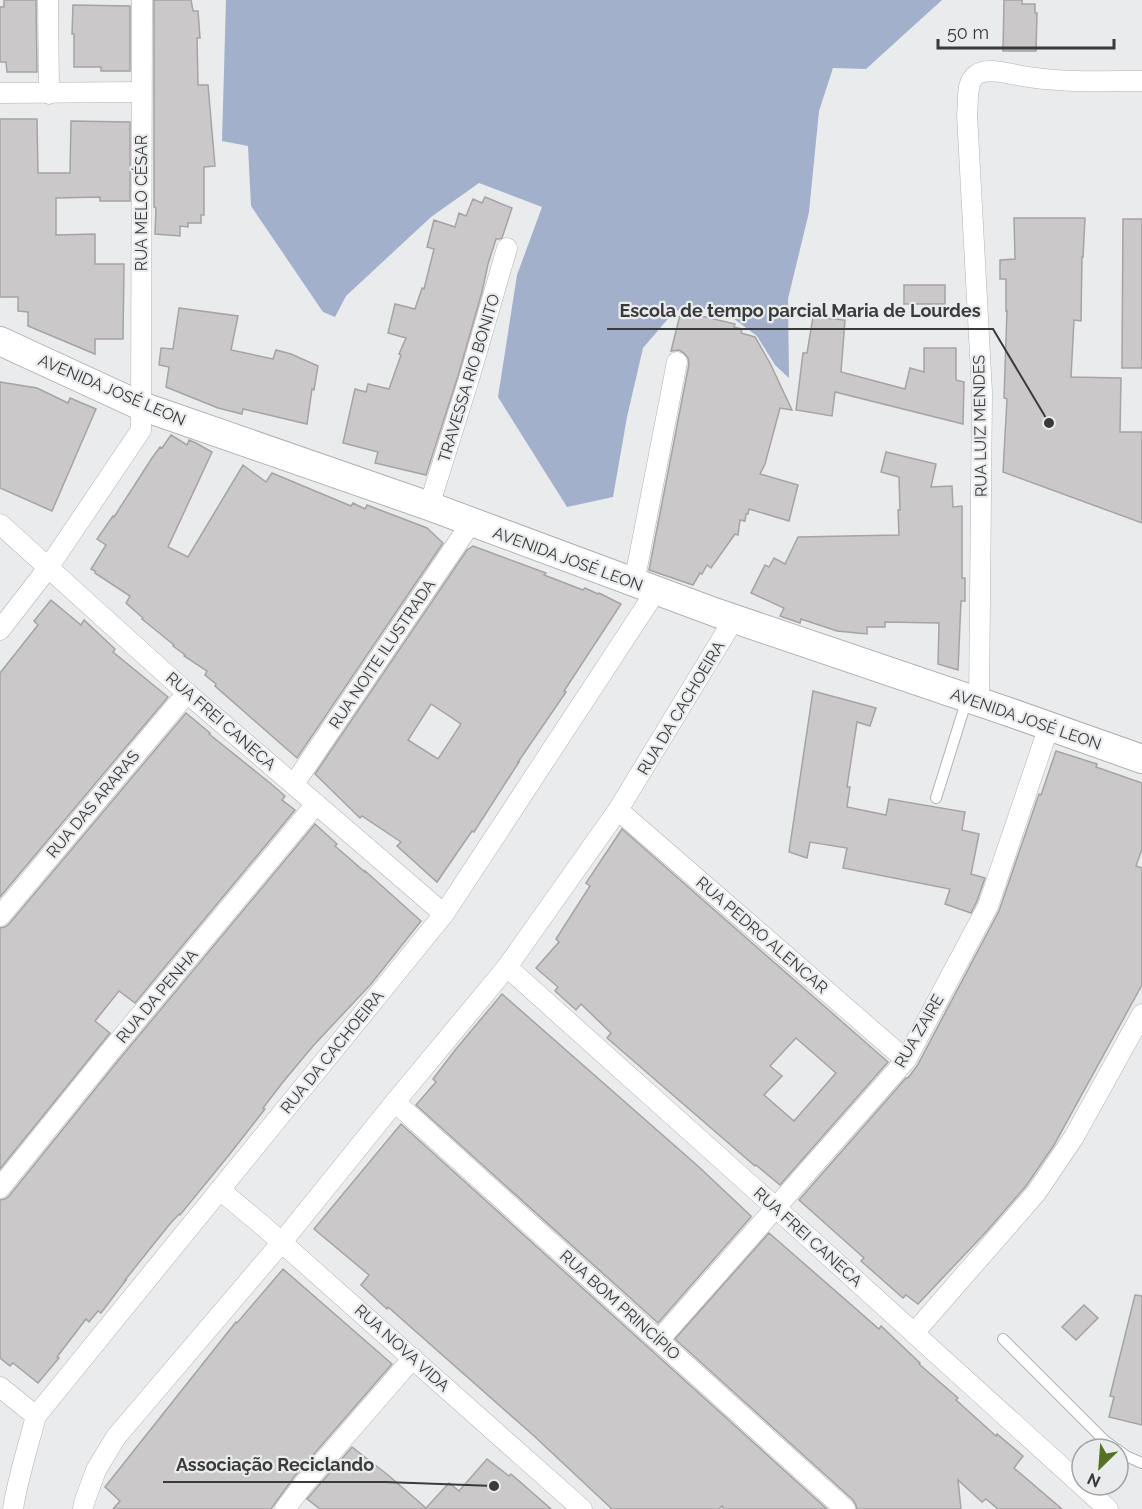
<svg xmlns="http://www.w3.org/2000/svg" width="1142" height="1509" font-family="Raleway,sans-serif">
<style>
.water{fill:#a2b0cb}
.building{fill:#cac8c9;stroke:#a5a3a4;stroke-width:1.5;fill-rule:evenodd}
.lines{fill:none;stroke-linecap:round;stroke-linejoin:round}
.lane-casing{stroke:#b1b2b4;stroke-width:12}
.street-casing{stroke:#b1b2b4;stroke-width:21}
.secondary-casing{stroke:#b1b2b4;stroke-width:30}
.lane{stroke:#fff;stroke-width:10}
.street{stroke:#fff;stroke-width:20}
.secondary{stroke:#fff;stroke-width:28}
.labels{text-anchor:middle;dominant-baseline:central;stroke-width:4.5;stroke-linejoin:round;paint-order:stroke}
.street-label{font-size:16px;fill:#393a3a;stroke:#eaebed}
.leader{fill:none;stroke:#393a3a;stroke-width:2}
.callout-dot{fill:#393a3a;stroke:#eaebed;stroke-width:2}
.callout-label{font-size:18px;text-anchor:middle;font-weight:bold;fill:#393a3a;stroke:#eaebed;stroke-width:4.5;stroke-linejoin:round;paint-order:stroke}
</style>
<rect width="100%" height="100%" fill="#eaebed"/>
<path class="water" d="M226 0H942L866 69 833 68 819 111 809 212 788 299 789 378 775 365 757 336 729 315 688 305 673 313 643 348 627 417 613 497 567 507 498 397 517 275 542 207 479 183 431 217 346 296 335 317 323 312 251 206 248 146 222 141Z"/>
<g class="building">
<path d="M4 0H36L37 72H7L6 62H0V7H4Z"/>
<path d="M154 0H191L193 11H198L200 38H197L198 85H208L215 166 204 167V215H201V223H188V227L180 226V236L155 234 156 208 154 207Z"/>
<path d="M1004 0H1022V4H1035V13H1037L1036 51H1003Z"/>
<path d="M73 5 130 6V71H101V67H74V34H72Z"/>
<path d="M0 119H37L38 173H70L71 121 130 122V201H100V197L56 198V235L95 234V264H124L123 339H95V354L28 326V312L18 311V297H0Z"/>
<path d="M485 197 512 208 502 238 499 239H496L488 264 482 292 458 376 426 475 375 463 378 452 343 443 355 389 366 392 368 384 389 389 401 355 399 354 406 338 388 333 395 304 415 309 422 288 424 289 434 249 427 247 434 220 455 227 459 213 466 216 473 199 482 203Z"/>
<path d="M1014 218H1085L1083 257H1082L1081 321 1074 320 1071 377 1121 378 1120 432H1142V523L1003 472 1007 399 1004 398 1007 310 1006 312V279H1000V260L1015 259Z"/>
<path d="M1123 219H1142V368H1122Z"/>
<rect x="904" y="285" width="41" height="19"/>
<path d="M179 308 238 316 231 350 273 359 276 350 291 354 318 366 314 390 312 389 307 424 243 409 242 414 218 408 166 387 169 367 159 365 161 348 173 349Z"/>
<path d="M681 311 735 324 734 327 742 329 741 333 755 337 770 363 792 410 780 408 765 464 760 474 798 485 789 521 749 509 748 514H746L745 521 740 520 738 535 735 534 711 568 707 565 702 574 700 573 693 585 649 570 689 364 688 358 684 353 679 350 671 351Z"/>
<path d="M813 317 845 320 841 372 905 389 910 368 924 372V348H956V380L964 382 963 424 835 392 832 416 796 410 803 353H807Z"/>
<path d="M0 382 37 388 68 403 70 398 96 409 52 511 0 488Z"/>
<path d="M171 435 187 445 189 440 196 443 212 452 168 547 188 557 243 465 266 482 272 473 351 506 353 503 365 509 367 505 427 528 443 543 297 758 215 686 216 684 205 675 207 671 184 656 185 655 173 646 174 645 142 619 143 618 126 603 130 596 95 573V571L91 569 106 545 97 539 113 516 114 517 152 458 160 447 162 448Z"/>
<path d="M886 452 936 464 931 487 952 486 953 507 962 506V578H965V601H961L958 670 938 664 939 623 885 622V627H867V634L837 631 801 619 800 623 780 616 784 608 751 593 765 565 769 567 774 558 785 564 798 537 899 535 898 510H900L899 477 881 472Z"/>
<path d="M473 546 546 573 544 575 583 590 585 588 598 594 599 593 621 604 564 691 566 692 518 762H519L481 821 474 832 472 831 437 882 397 846 401 842 362 816 360 818 315 774 467 550ZM431 704 461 724 438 759 408 740Z"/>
<path d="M51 600 81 625 84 620 115 649 113 652 168 697 0 897V673L38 625 34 621Z"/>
<path d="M813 691 876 708 870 726 857 722 847 787H850L847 807 886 815 889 799 965 812 962 830 979 834 971 874 985 878 977 901 971 913 945 904 950 889 843 868 847 848 810 842 807 858 789 852Z"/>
<path d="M186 713 210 733 209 734 270 783 285 796 282 800 295 810 135 1003 119 991 95 1021 110 1033 0 1169V928L5 927 9 924Z"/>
<path d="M1056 751 1097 764 1096 767 1142 783V849L1136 866 1142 868V985L1054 1145 1026 1186 987 1231 918 1304 906 1295 903 1298 861 1261 864 1258 799 1200 906 1078H908L917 1066 999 911 1039 794 1041 795Z"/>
<path d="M315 824 337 844 335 846 365 872V871L373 878 421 921 371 984 313 1046 283 1082 263 1108 265 1109 229 1155 180 1215 179 1214 169 1225 125 1280H126L101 1313 98 1311 89 1322 86 1319 57 1357 59 1358 38 1383 13 1363 10 1366 0 1358V1200L5 1199 9 1196 117 1062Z"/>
<path d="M622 829 888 1062 780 1185 756 1165 755 1166 607 1038 611 1033 581 1004 576 1010 555 991 558 987 536 968 559 942 556 939 590 886 586 883ZM796 1038 836 1073 794 1121 764 1095 782 1076 770 1066Z"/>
<path d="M502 994 699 1167 751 1216V1217L658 1323 416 1105 436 1082 433 1079 456 1049Z"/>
<path d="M401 1124 827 1509H724L722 1506 719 1509H612L533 1435 388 1307 387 1309 361 1285 369 1275 314 1229Z"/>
<path d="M769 1233 879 1329 881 1326 920 1363 919 1364 958 1398 956 1400 996 1436 997 1434 1023 1456 1014 1468 1062 1509H998L986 1499 982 1502 958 1480 961 1509H857L856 1505 853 1500 675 1339Z"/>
<path d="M283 1269 392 1364 294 1477 271 1509H113L120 1501 105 1487 236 1322 237 1323Z"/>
<path d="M1135 1295 1142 1296V1425L1109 1417 1114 1397 1110 1396Z"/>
<path d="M1084 1305 1098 1318 1076 1340 1062 1327Z"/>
<path d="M352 1447 388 1475 426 1508 449 1483 459 1491 487 1459 509 1476 511 1474 551 1509H320L307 1499Z"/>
</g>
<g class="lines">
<defs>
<g id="lane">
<path d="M936 798 967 699"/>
<path d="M1003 1339 1104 1440 1116 1449"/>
<path d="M1118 1450 1126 1456 1142 1463"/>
</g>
<g id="street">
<path d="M48 0 49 94"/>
<path d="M0 93 141 92"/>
<path d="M429 506 469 379 507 248"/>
<path d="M0 524 187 693 444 914"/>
<path d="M634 583 677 362"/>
<path d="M0 630 48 568 141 430 142 0"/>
<path d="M979 702 982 392 967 114C969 103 965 83 976 75 987 67 1005 73 1017 75 1058 83 1100 81 1142 81"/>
<path d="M294 784 471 523"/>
<path d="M618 810 906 1060"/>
<path d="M0 916 187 693"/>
<path d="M507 967 776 1208 1108 1509"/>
<path d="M395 1102 845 1509"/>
<path d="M0 1188 108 1054 316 804"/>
<path d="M220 1190 262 1225 582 1509"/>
<path d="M914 1333 1036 1193 1074 1137 1142 1014"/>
<path d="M659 1340 906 1060 988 906 1049 726"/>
<path d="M0 1387 36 1416"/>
<path d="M13 1509C18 1477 28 1447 36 1416L444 914 656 591"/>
<path d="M83 1509 84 1503 96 1470 116 1437 282 1242 395 1102 507 967 618 810 734 619"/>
<path d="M285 1509 303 1485 413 1358"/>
</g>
<path id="secondary" d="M0 341 141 406 429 506 717 613 1006 711 1142 759"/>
</defs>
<use href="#lane" class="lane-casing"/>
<use href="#street" class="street-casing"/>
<use href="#secondary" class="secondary-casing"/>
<use href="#lane" class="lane"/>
<use href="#street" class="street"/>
<use href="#secondary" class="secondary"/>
</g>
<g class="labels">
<g class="street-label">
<text transform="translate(141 203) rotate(-90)">RUA MELO CÉSAR</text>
<text transform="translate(469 378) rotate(-73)">TRAVESSA RIO BONITO</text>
<text transform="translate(112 390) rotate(23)">AVENIDA JOSÉ LEON</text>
<text transform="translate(980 426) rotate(-91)">RUA LUIZ MENDES</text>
<text transform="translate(568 559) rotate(20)">AVENIDA JOSÉ LEON</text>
<text transform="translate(382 654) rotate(-56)">RUA NOITE ILUSTRADA</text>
<text transform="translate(681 708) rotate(-59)">RUA DA CACHOEIRA</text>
<text transform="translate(1026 719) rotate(19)">AVENIDA JOSÉ LEON</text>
<text transform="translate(221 721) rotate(41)">RUA FREI CANECA</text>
<text transform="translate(93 804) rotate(-50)">RUA DAS ARARAS</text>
<text transform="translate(762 935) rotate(41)">RUA PEDRO ALENCAR</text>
<text transform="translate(157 996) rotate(-50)">RUA DA PENHA</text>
<text transform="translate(919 1031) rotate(-60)">RUA ZAIRE</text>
<text transform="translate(332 1052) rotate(-51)">RUA DA CACHOEIRA</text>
<text transform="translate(808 1237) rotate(42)">RUA FREI CANECA</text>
<text transform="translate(620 1305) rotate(42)">RUA BOM PRINCÍPIO</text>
<text transform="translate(402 1348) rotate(42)">RUA NOVA VIDA</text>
</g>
</g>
<path class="leader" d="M1049 423L993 329H607M494 1486L386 1482H163"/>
<g class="callout-dot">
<circle cx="1049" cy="423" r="6"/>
<circle cx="494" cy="1486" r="6"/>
</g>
<g class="callout-label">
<text x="800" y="317">Escola de tempo parcial Maria de Lourdes</text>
<text x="275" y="1471">Associação Reciclando</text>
</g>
<g transform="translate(1100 1467) rotate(205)"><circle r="28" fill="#eaebed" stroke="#a3a4a5" stroke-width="1.5"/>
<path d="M0-4.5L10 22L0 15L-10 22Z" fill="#547126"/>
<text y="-9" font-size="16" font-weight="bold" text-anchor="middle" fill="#393a3a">N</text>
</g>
<path d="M938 39v9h176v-9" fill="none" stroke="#393a3a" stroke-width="3"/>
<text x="947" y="39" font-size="18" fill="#393a3a" stroke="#eaebed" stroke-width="4.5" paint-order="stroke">50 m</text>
</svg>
